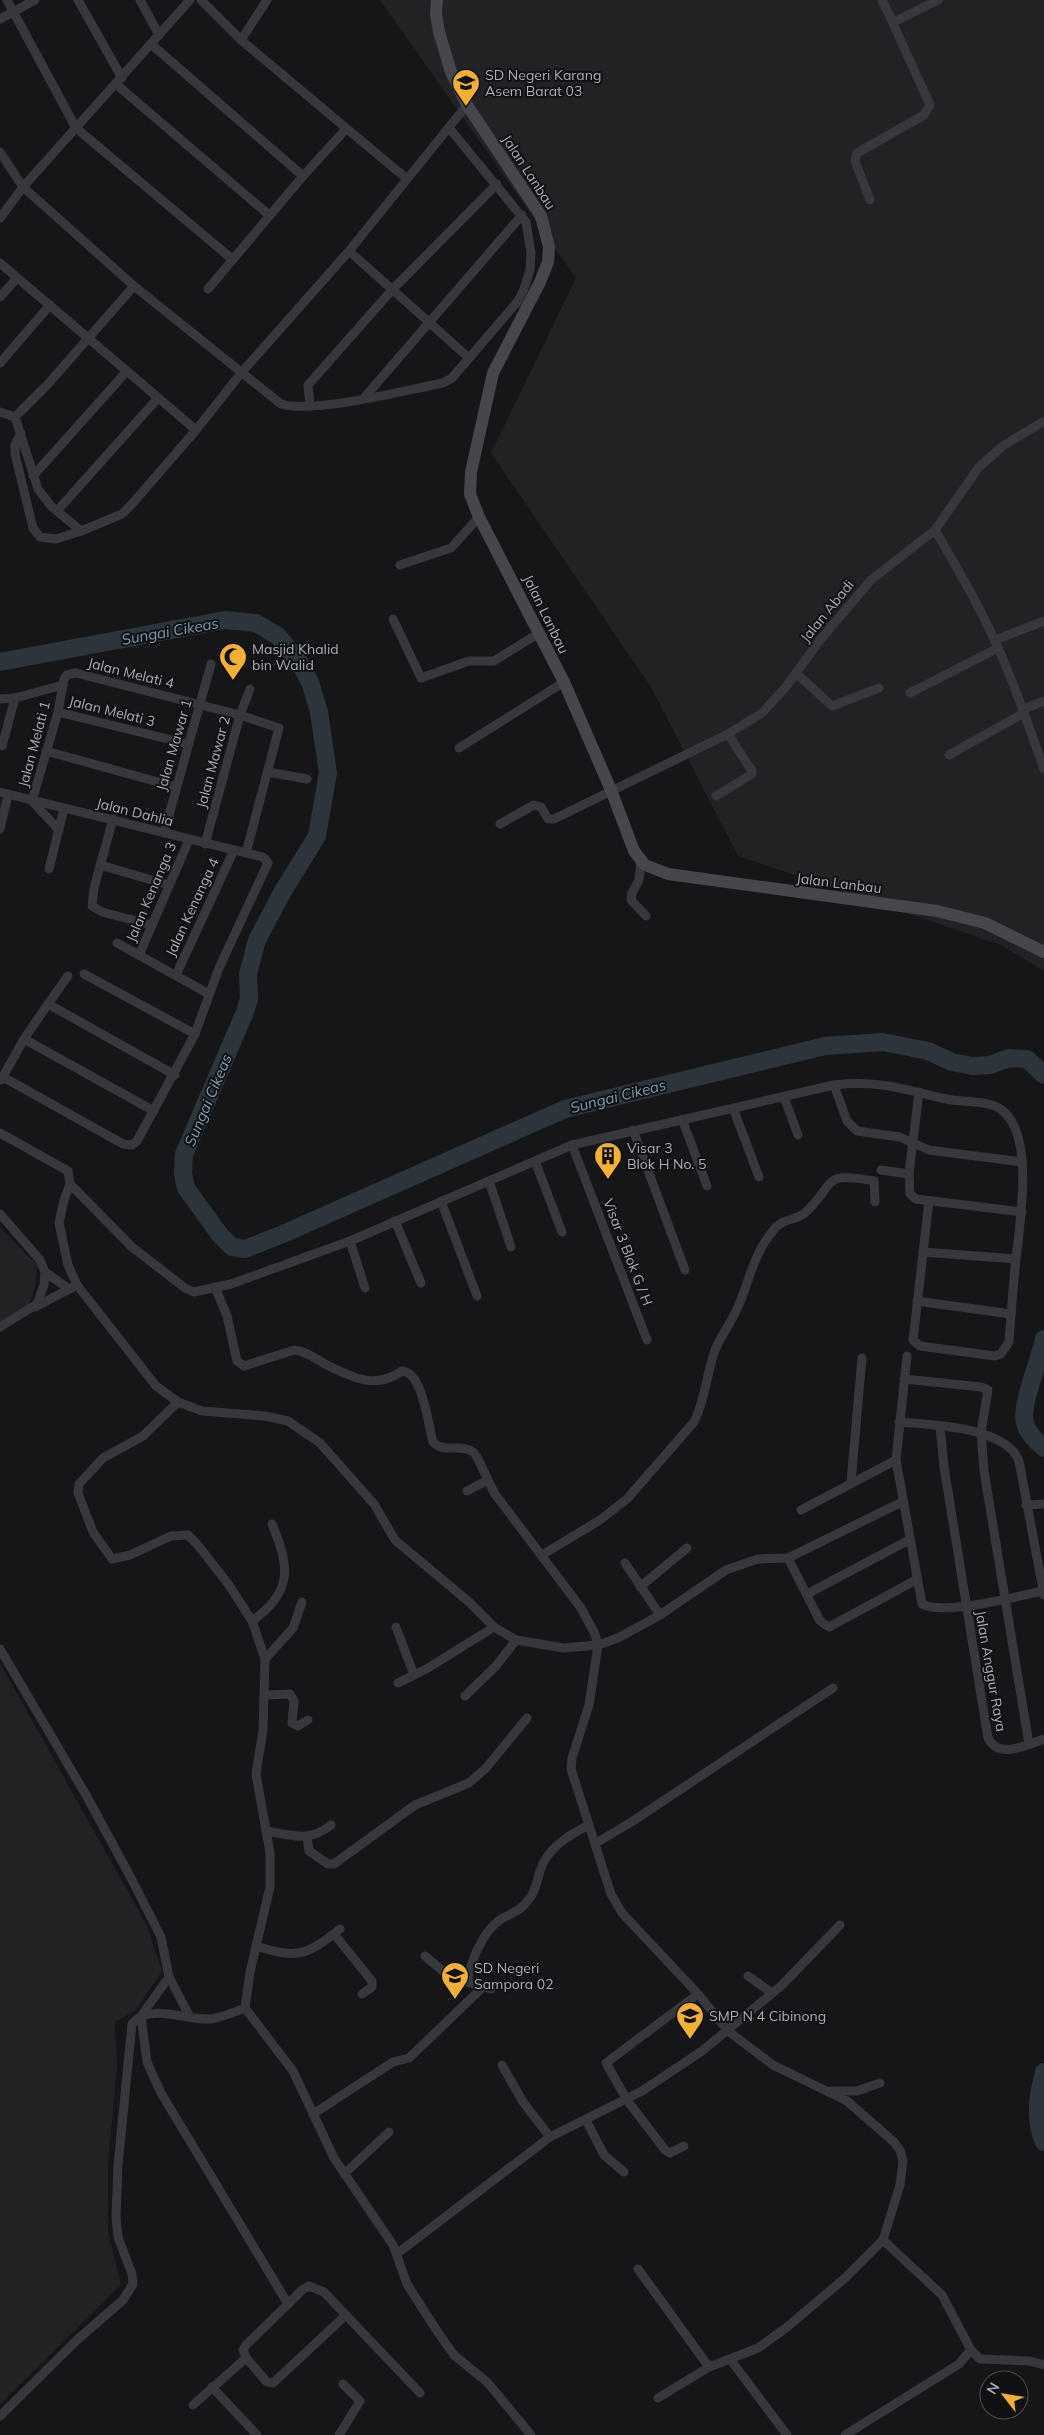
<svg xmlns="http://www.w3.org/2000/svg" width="1044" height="2435" font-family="Mulish,sans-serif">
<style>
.built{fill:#222225}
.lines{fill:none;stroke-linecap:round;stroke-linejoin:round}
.river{stroke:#2c353c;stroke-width:18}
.street{stroke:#37383d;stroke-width:9}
.secondary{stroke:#45474d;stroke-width:12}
.labels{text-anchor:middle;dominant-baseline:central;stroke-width:4;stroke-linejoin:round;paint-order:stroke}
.poi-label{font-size:14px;fill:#a8adb8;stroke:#111113;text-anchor:start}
.street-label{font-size:14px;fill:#a8adb8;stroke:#111113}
.water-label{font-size:15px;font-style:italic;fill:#7f9bb3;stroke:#111113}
</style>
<rect width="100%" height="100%" fill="#161618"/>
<g class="built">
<path d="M380 0H1044V971L1001 945 738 856 651 687 491 453 576 278Z"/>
<path d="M0 1228 37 1265 35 1287 29 1305 0 1324Z"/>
<path d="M0 1663 146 1924 162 1971 136 2010 115 2022 117 2068 108 2164V2232L121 2285 0 2404Z"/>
</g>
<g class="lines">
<g class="river">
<path d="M0 662 225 620 256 623 278 636 299 662 310 682 319 712 328 773 317 836 283 891 257 940 248 974 249 999 245 1012 184 1154 183 1174 186 1188 220 1235 232 1247 245 1249 283 1234 565 1109 825 1046 883 1042 928 1051 952 1062 972 1066 990 1065 1009 1058 1027 1059 1044 1075"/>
<path d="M1044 1339C1040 1360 1020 1405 1025 1423 1027 1433 1037 1442 1044 1448"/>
<path d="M1044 2072C1038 2095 1034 2120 1044 2142"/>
</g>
<g class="street">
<path d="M7 0 76 128 232 259"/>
<path d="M78 0 122 78"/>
<path d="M140 0 159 35"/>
<path d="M201 0 241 40 407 179"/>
<path d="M882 0 891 19 896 21 938 0"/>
<path d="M0 19 35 0"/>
<path d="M241 40 267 0"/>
<path d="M151 44 303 176"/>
<path d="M117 85 269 215"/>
<path d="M0 152 23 187 59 219 134 286 281 404C314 414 406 390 443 383L452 378 518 301 524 289 530 270 531 253 526 222 450 129"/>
<path d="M870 200 855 161 857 153 924 115 930 105 891 19"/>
<path d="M0 218 23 187 190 0"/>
<path d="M349 251 469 358"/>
<path d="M0 263 196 430"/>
<path d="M208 289 303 176 346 129"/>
<path d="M0 297 17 278"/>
<path d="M0 363 50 305"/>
<path d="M364 398 522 215"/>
<path d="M310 406 308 385 392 290 497 184"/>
<path d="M0 412 15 417"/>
<path d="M15 417 48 384 134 286"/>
<path d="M15 417 38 489 51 506 81 531"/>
<path d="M21 433 15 445V454L33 528 40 537 56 539 81 531 122 514 132 504 196 430 242 372 349 251 467 105"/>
<path d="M33 476 127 371"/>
<path d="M57 511 158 398"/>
<path d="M935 530C957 568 980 607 998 648 1016 687 1029 728 1044 769"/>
<path d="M400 565 451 548 479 517"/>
<path d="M393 619 421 678 469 661H494L539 633"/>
<path d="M995 640 1044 621"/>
<path d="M796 673 832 706 879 688"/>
<path d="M910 693 998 648"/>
<path d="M0 699 15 698 63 685"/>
<path d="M1023 709 1044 701"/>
<path d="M58 712 188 744"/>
<path d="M2 746 15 698"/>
<path d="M459 748 564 682"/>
<path d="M46 751 176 787"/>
<path d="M949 755 1024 713"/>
<path d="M268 772 307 779"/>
<path d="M0 792 263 857 268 863 219 968 195 1034 137 1141 132 1145 123 1144 12 1082 4 1078 0 1080"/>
<path d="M716 796 752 774V771L728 734"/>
<path d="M113 819 94 888 92 906 102 912 152 925"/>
<path d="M500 824 534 805 541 807 548 819H554L728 734 762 713 785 688 820 640 871 580 935 530 979 467 1003 446 1044 421"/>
<path d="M0 829 8 795"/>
<path d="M59 830 32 801 58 712 64 679 67 675 76 673 240 715 279 728 246 853"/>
<path d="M164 833 211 664"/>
<path d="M205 844 240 715 250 689"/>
<path d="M641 862 639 880 632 893 631 900 646 916"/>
<path d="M100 865 169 885"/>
<path d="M49 869 64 808"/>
<path d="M117 943 209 994"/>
<path d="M139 955 189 840"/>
<path d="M84 974 195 1034"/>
<path d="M176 975 234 850"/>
<path d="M48 1004 68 976"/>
<path d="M24 1039 154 1111"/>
<path d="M1 1080 24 1039 48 1004 175 1075"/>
<path d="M834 1085 847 1121 857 1131 900 1137 929 1150 1022 1162"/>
<path d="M919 1092 909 1174 910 1194 916 1199 1022 1212"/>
<path d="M784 1097 798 1135"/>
<path d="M733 1108 759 1177"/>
<path d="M682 1119 707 1186"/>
<path d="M633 1130 685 1270"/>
<path d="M0 1133 68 1171 70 1184 64 1200 59 1223 68 1265 77 1285 156 1386 178 1402 202 1411 265 1416 288 1421 320 1443 374 1504 395 1540 469 1602 494 1627 516 1640 564 1648 598 1645 618 1638 660 1615 726 1570 758 1559 788 1558 902 1502"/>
<path d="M572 1145 647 1340"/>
<path d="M535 1161 562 1232"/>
<path d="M881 1170 909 1174"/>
<path d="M489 1181 511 1247"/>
<path d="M70 1184 132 1247 185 1288 194 1292 231 1284 350 1241 572 1145 834 1085C879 1080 903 1089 946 1099 963 1103 991 1099 1004 1112 1034 1138 1020 1223 1016 1259 1013 1286 1011 1314 1009 1342L1001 1354 995 1356 920 1346 913 1340 929 1201"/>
<path d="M441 1201 477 1296"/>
<path d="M0 1214 40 1260 45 1272 44 1285 37 1304 0 1327"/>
<path d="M395 1221 421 1283"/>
<path d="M350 1241 365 1288"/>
<path d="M923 1252 1016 1259"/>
<path d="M45 1272 69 1289"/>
<path d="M215 1287 227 1316 237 1361 244 1366 294 1350C307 1351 317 1360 329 1366 355 1379 377 1389 402 1371 423 1372 428 1425 433 1442 444 1454 461 1443 473 1452 477 1454 490 1486 495 1494L581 1608 595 1634 598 1645 589 1705 572 1758 571 1769 611 1894 622 1913 698 1994 728 2031 773 2065 847 2101 894 2142 900 2150 903 2161 900 2185 883 2240 845 2278 786 2328 758 2348 709 2367 658 2398"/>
<path d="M917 1301 1011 1314"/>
<path d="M35 1307 77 1285"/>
<path d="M907 1356 896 1460 922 1604C944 1616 1017 1596 1044 1591"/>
<path d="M904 1379 981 1387 988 1390 981 1432 984 1471 1029 1744"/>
<path d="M178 1402 143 1436 103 1458 79 1484 78 1493 93 1532 112 1559 130 1555 171 1536 188 1535 197 1544 229 1585 252 1621 265 1659 263 1730 256 1774 270 1853V1887L250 1972 245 2008 293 2071 334 2158 393 2245 407 2284 437 2331 454 2355 488 2383 531 2435"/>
<path d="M899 1422C930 1425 1006 1426 1019 1461L1044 1595"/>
<path d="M940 1426 944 1467 988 1738C999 1760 1026 1745 1044 1739"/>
<path d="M851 1482 862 1358"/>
<path d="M467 1491 486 1481"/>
<path d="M1026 1505 1044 1504"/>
<path d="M801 1510 896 1460"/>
<path d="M542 1555 600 1520 627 1499 694 1422C705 1400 706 1379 713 1356 718 1339 730 1325 737 1309 751 1278 752 1255 776 1227 785 1218 798 1220 806 1212 837 1183 820 1171 874 1181L875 1202"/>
<path d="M788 1558 820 1621 829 1627 916 1580"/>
<path d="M625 1563 660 1615"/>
<path d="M640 1587 687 1548"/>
<path d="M807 1594 909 1540"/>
<path d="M252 1621C293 1592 290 1567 272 1524"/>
<path d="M396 1627 414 1675"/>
<path d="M0 1649 86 1795 131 1878 161 1937 169 1977 141 2016 147 2062 161 2093 288 2304 246 2345 243 2350 246 2358 193 2405"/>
<path d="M265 1659 293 1628 302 1602"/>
<path d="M398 1683 428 1668 494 1627"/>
<path d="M266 1695 290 1694 294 1701 292 1723 298 1726 308 1720"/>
<path d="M465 1696 496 1666 516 1640"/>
<path d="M266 1831C293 1835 308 1843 331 1825"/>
<path d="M307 1837 309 1851 328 1864H334L415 1805 469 1783 486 1768 527 1718"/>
<path d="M596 1843 633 1821 833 1688"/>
<path d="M334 1934 372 1981V1987L362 1994"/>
<path d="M256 1946C298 1959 306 1956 340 1929"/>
<path d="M425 1956 451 1978 491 1989"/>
<path d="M748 1976 772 1993"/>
<path d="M169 1977 190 2017"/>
<path d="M467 1982C471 1961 482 1932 501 1919 512 1913 522 1910 529 1899 536 1891 537 1881 540 1871 547 1848 569 1835 589 1825"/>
<path d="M502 2065 523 2102 550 2137"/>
<path d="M831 2091H857L880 2083"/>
<path d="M313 2114 393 2062 409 2058 483 1987"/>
<path d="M586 2120 604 2155 624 2172"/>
<path d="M684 2146 670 2153 665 2150 627 2100 606 2063 698 1994"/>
<path d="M344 2174 389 2132"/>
<path d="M883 2240 942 2295 971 2350"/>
<path d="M398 2253 550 2137 642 2091 702 2051 781 1986 840 1925"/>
<path d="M638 2269 709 2367"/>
<path d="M288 2304 302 2290 309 2286 324 2292 420 2393"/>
<path d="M246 2358 267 2382 273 2383 346 2315"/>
<path d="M730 2359 787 2435"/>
<path d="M212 2387 257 2435"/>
<path d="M0 2416 77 2340 123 2300 133 2284 132 2274 118 2237 116 2217 118 2165 132 2024C151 2002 186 2021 211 2019 223 2017 234 2012 245 2008"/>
<path d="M339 2435 360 2401 343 2384"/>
<path d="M845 2435 959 2364 971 2350 980 2359 1030 2361 1044 2365"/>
</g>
<path class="secondary" d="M437 0 436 14 439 32 451 72 467 105 541 216 549 247 548 262 540 282 493 373 471 472 470 494 479 517 564 682 611 790 634 851 645 865 668 874 937 911 985 923 1044 952"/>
</g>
<defs>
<symbol id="school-pin" viewBox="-11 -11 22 30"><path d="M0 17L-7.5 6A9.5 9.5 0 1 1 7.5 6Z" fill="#f2b134" stroke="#111113"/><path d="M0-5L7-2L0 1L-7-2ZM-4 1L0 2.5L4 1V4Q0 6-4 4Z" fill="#111"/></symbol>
<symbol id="mosque-pin" viewBox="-11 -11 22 30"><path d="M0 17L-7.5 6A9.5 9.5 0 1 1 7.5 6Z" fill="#f2b134" stroke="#111113"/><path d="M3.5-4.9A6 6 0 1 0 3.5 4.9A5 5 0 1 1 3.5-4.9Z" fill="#111"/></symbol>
<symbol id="building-pin" viewBox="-11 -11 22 30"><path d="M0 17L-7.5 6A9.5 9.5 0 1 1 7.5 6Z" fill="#f2b134" stroke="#111113"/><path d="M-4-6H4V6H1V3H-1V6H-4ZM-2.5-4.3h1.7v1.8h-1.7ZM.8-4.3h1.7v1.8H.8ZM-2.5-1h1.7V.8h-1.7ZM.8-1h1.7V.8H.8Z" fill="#111"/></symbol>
</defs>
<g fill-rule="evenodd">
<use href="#school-pin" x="450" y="67" width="32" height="43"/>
<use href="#mosque-pin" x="217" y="641" width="32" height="43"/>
<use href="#building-pin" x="592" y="1140" width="32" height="43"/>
<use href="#school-pin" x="439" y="1960" width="32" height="43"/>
<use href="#school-pin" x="674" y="2000" width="32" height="43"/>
</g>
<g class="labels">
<g class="poi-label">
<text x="485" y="75">SD Negeri Karang<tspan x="485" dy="16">Asem Barat 03</tspan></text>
<text x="252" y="649">Masjid Khalid<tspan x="252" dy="16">bin Walid</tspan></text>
<text x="627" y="1148">Visar 3<tspan x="627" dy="16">Blok H No. 5</tspan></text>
<text x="474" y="1968">SD Negeri<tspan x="474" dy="16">Sampora 02</tspan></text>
<text x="709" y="2016">SMP N 4 Cibinong</text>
</g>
<g class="street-label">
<text transform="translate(529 172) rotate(57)">Jalan Lanbau</text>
<text transform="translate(827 611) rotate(-51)">Jalan Abadi</text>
<text transform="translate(546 614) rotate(64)">Jalan Lanbau</text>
<text transform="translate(131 673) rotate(14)">Jalan Melati 4</text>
<text transform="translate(112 711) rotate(14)">Jalan Melati 3</text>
<text transform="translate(34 744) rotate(-75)">Jalan Melati 1</text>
<text transform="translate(174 745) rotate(-74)">Jalan Mawar 1</text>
<text transform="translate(213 762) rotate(-75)">Jalan Mawar 2</text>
<text transform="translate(135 812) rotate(14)">Jalan Dahlia</text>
<text transform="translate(839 883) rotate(7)">Jalan Lanbau</text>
<text transform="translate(151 892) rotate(-67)">Jalan Kenanga 3</text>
<text transform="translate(192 907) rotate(-65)">Jalan Kenanga 4</text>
<text transform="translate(628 1252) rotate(69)">Visar 3 Blok G / H</text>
<text transform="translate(991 1671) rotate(80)">Jalan Anggur Raya</text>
</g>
<g class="water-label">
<text transform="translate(170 631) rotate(-10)">Sungai Cikeas</text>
<text transform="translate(618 1096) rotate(-14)">Sungai Cikeas</text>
<text transform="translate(208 1100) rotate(-67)">Sungai Cikeas</text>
</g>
</g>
<g transform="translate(1004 2395) rotate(301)"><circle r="24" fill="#111113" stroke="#4d4f55"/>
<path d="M0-4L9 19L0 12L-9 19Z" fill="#f2b134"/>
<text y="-8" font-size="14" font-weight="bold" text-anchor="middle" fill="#a8adb8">N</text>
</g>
</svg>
